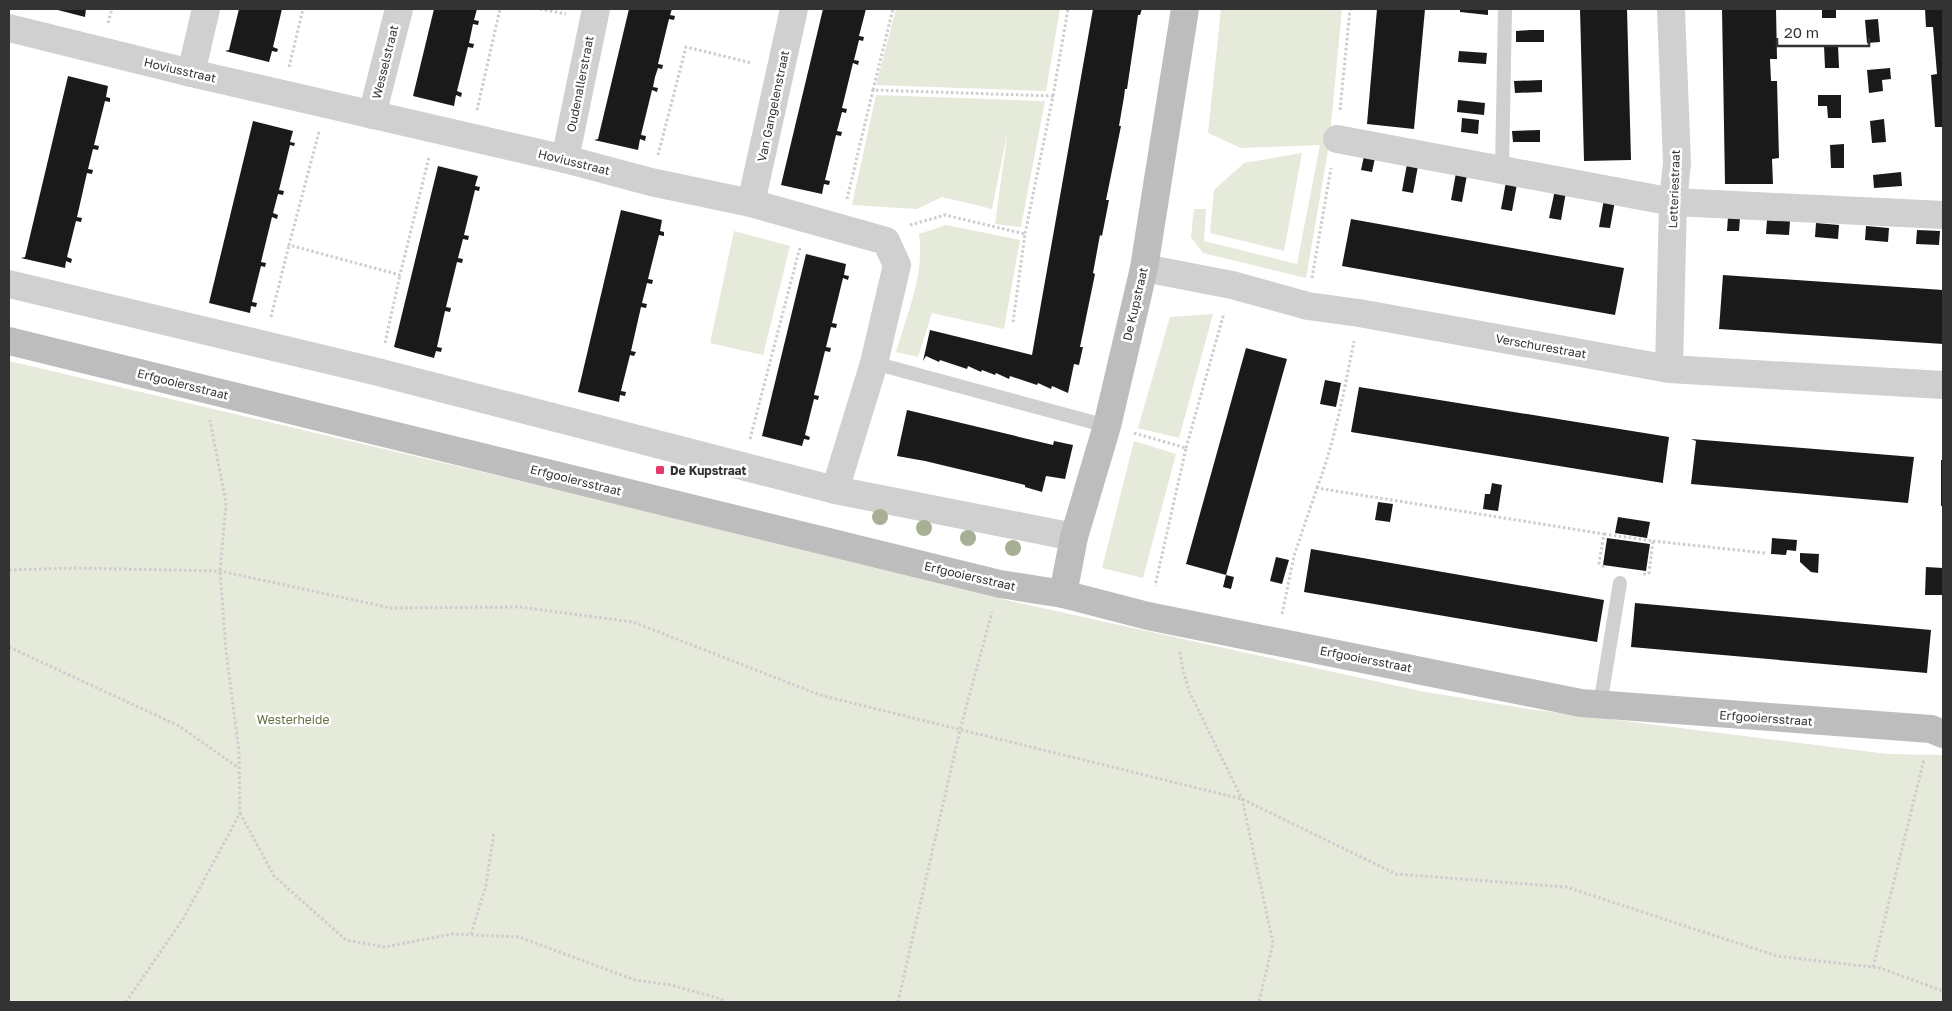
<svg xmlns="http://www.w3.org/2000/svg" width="1952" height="1011" font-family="'Golos Text',sans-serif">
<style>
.green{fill:#e5eadb}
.building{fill:#1a1a1a}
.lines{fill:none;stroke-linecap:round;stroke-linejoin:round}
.path{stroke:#cdcdcd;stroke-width:3;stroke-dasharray:2.5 2.5;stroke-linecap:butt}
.lane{stroke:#d0d0d0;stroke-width:14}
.street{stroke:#d0d0d0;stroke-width:28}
.secondary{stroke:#bdbdbd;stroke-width:28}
.tree{fill:#a7b095}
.poi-dot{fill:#e53967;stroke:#fff;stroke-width:2}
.labels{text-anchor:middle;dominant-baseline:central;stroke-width:5;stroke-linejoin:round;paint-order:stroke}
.street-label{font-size:12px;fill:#333;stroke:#fff}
.poi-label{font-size:12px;font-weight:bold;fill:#333;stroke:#fff;text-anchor:start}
.park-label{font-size:12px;fill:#5f6f3f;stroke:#fff}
</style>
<rect width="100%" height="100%" fill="#fff"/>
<g class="green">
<path d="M896 9H1060L1046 91 876 85Z"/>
<path d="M1221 9H1342L1329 145 1306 278 1203 253 1191 237 1194 209H1206L1204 241 1297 264 1320 145 1241 148 1208 133Z"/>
<path d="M876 95 1045 101 1021 227 995 224 1008 130 992 209 942 197 917 209 852 205Z"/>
<path d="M1302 153 1284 251 1210 233 1214 190 1244 163Z"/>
<path d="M946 225 1020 240 1004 329 932 313 918 357 896 352C907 315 925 273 919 234Z"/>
<path d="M734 231 790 246 763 355 710 343Z"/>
<path d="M1213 314 1179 438 1138 428 1170 317Z"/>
<path d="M9 361 760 537 1010 601 1420 691 1529 709 1887 754 1943 755V1002H9Z"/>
<path d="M1134 441 1176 454 1143 578 1102 568Z"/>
</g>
<g class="building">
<path d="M54 9H86L85 17Z"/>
<path d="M239 9H282L273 47 278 49 277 52 272 51 269 62 225 51 229 50Z"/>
<path d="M434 9H477L474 20 479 21 478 25 473 24 469 43 474 44 473 48 468 47 457 91 462 93 461 97 456 95 454 106 413 96Z"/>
<path d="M629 9H672L670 15 675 16 674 20 669 19 658 64 663 65 662 69 658 68 655 77 653 87 658 88 657 92 652 90 641 135 646 136 645 141 640 139 638 150 594 140 598 139Z"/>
<path d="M823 9H866L859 36 864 37 863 41 859 40 854 60 859 61 858 65 853 63 842 108 847 109 846 113 842 112 837 131 842 132 841 136 836 135 825 180 830 181 829 185 824 184 822 194 781 185Z"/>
<path d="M1093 9H1142L1140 15H1138L1127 89H1125L1124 97 1119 126H1121L1106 200H1109L1102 236 1100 235 1093 273 1095 274 1080 347H1083L1079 365 1074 364 1068 393 1052 386 1051 389 1038 383 1037 385 1010 376 1009 379 996 373 995 375 982 370 981 372 968 366 967 369 940 360 939 362 926 356 923 361 930 330 1032 355Z"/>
<path d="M1377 9H1425L1414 129 1367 124Z"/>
<path d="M1460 9H1488V15L1460 12Z"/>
<path d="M1580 9H1627L1631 160 1584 161Z"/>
<path d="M1722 9H1776L1777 59H1770L1771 81H1777L1779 158 1772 159 1773 184H1725Z"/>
<rect x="1822" y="9" width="14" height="9"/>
<path d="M1925 9H1943V127H1935L1931 75 1937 74 1935 50 1933 27H1926Z"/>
<path d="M1878 19 1880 42 1867 43 1865 20Z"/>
<path d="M1530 30H1544V42H1516V31Z"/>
<path d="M1824 45H1838L1839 68H1825Z"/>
<path d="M1459 51 1487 53 1486 64 1458 62Z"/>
<path d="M1890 68 1891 79 1882 80 1883 91 1869 93 1867 70Z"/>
<path d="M68 76 108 86 106 97 110 98V102L105 101 94 145 99 146 98 150 93 149 88 169 93 170 92 174 87 173 77 217 82 218 81 222 76 221 67 257 72 259 71 263 66 261 65 268 21 258 25 257Z"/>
<path d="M1542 80V92L1515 93 1514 81Z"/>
<path d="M1818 95H1841V118H1828L1827 106H1818Z"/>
<path d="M1458 100 1485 103 1484 115 1457 112Z"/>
<path d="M1462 118 1479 120 1478 134 1461 132Z"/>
<path d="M1884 119 1886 142 1872 143 1870 121Z"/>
<path d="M253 121 293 131 290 142 295 143 294 146 290 145 279 190 284 191 283 195 278 194 273 213 278 215 277 219 272 217 261 262 266 263 265 267 261 266 252 302 257 303 256 307 251 306 250 313 209 303Z"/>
<path d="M1540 130V142H1513L1512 131Z"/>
<path d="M1844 144V168H1831L1830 145Z"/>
<path d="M1364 156 1375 158 1372 172 1361 170Z"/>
<path d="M1407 164 1418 166 1413 193 1402 191Z"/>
<path d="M438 166 478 176 475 186 480 187 479 191 475 190 464 235 469 236 468 240 463 239 458 258 463 259 462 263 457 262 446 307 451 308 450 312 445 311 437 347 442 348 441 352 436 351 434 358 394 347Z"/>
<path d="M1901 172 1902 186 1874 188 1873 175Z"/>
<path d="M1456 173 1467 175 1462 202 1451 200Z"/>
<path d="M1506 182 1517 184 1512 211 1501 209Z"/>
<path d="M1555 190 1566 192 1561 220 1549 218Z"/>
<path d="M1604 199 1615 201 1610 228 1599 227Z"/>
<path d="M621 210 662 220 660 231 664 232V236L659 235 648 279 653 280 652 284 647 283 642 303 647 304 646 308 641 307 631 351 636 352 634 356 630 355 621 391 626 392 625 396 620 395 619 402 578 392Z"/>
<path d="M1728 217 1740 218 1739 231H1727Z"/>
<path d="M1351 219 1624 268 1615 315 1342 266Z"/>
<path d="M1767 220 1790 221 1789 235 1766 234Z"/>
<path d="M1816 223 1839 225 1838 239 1815 237Z"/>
<path d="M1866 226 1889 228 1888 242 1865 240Z"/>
<path d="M1917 230 1940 231 1939 245 1916 244Z"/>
<path d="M806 254 846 264 844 275 849 276 848 280 843 278 832 323 837 324 836 328 831 327 826 347 831 348 830 352 825 351 814 395 819 396 818 400 814 399 805 435 810 437 809 440 804 439 802 446 762 436Z"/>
<path d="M1723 275 1943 290V344L1719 329Z"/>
<path d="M1246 348 1287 359 1226 575 1234 577 1231 589 1223 587 1226 575 1186 564Z"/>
<path d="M1325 380 1341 383 1336 407 1320 404Z"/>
<path d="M1359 387 1669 437 1663 481V483L1351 432Z"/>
<path d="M907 410 1053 445 1054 441 1073 445 1065 479 1046 476 1042 492 1025 487V485L1013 482 925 461 897 456Z"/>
<path d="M1691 439 1914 457 1908 503 1691 484 1696 441Z"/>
<rect x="1941" y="460" width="2" height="46"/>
<path d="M1492 483 1502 485 1498 511 1483 509 1485 494H1490Z"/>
<path d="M1378 502 1393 504 1390 522 1375 520Z"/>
<path d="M1618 517 1650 522 1647 538 1615 533Z"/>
<path d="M1607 538 1650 544 1646 571 1603 565Z"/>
<path d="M1772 538 1797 540 1796 551 1787 550 1786 555 1771 554Z"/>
<path d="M1311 549 1604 600 1597 642 1304 592Z"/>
<path d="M1800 553 1819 554 1818 573 1811 572 1800 562Z"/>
<path d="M1276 557 1289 560 1282 584 1270 581Z"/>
<path d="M1926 567 1943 568V595H1925Z"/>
<path d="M1635 603 1931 630 1927 673 1631 647Z"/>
</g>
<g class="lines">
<g class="path">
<path d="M540 9 566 14"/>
<path d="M108 23 112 9"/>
<path d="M289 67 303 9"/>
<path d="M873 90 893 9"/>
<path d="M1053 96 1068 9"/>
<path d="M477 110 500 9"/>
<path d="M1340 110 1350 9"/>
<path d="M319 132 289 245 400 275 429 157"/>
<path d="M658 155 686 47 752 63"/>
<path d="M847 199 873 90 1053 96 1025 234"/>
<path d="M910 225 945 215 1025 234 1013 322"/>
<path d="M1312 278 1331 168"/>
<path d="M271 317 289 245"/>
<path d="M385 343 400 275"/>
<path d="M1134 433 1186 448 1155 586"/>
<path d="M750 439 800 247"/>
<path d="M1186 448 1224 313"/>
<path d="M1317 488C1335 441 1344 391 1354 341"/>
<path d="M1604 534 1653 541 1649 573 1641 575"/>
<path d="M1653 541 1765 553"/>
<path d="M9 570 73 568 220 571 391 608 520 607 633 622 820 695 1242 799 1396 874 1566 887 1777 956 1880 968 1943 991"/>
<path d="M1282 614 1294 556 1317 488 1604 534 1599 563 1605 568"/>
<path d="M9 647 179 726 239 768"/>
<path d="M1180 652 1182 666 1189 691 1242 799 1273 943 1259 1002"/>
<path d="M240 813 274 876 346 940 384 947 452 934 519 937 635 980 671 985 721 999 725 1002"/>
<path d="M471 934 486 885 494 832"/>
<path d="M1873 967 1924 759"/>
<path d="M126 1002 183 919 240 813 239 751 226 651 220 571 226 503 210 420"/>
<path d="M898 1002 960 730 992 612"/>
</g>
<g class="lane">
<path d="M1502 170 1505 9"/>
<path d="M874 363 1107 426"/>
<path d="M1600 705 1620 583"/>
</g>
<g class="street">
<path d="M9 28 191 73 565 159 651 182 751 203 886 241 897 265 874 363 835 490"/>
<path d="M191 73 206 9"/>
<path d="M372 115 399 9"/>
<path d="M1337 139 1673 202 1943 215"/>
<path d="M565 159 596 9"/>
<path d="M751 203 794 9"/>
<path d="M1144 268 1232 285 1308 306 1359 313 1669 369 1943 385"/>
<path d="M9 284 378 372 835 490 1074 537"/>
<path d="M1669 369 1673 202 1677 163 1671 9"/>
</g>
<g class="secondary">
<path d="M9 341 1000 584 1063 594 1148 616 1581 703 1931 729 1943 734"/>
<path d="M1063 594 1074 537 1107 426 1144 268 1185 9"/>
</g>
</g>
<g class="tree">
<circle cx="880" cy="517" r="8"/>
<circle cx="924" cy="528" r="8"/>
<circle cx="968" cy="538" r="8"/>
<circle cx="1013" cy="548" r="8"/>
</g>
<rect class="poi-dot" x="655" y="465" width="10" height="10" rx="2.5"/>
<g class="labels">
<g class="street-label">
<text transform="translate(385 62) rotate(-76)">Wesselstraat</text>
<text transform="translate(180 70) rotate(13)">Hoviusstraat</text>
<text transform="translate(580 84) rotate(-79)">Oudenallerstraat</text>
<text transform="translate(773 106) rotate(-78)">Van Gangelenstraat</text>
<text transform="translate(574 162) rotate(14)">Hoviusstraat</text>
<text transform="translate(1674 189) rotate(-88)">Letteriestraat</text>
<text transform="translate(1135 304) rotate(-77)">De Kupstraat</text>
<text transform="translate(1541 346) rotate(10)">Verschurestraat</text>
<text transform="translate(183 384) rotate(14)">Erfgooiersstraat</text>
<text transform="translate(576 480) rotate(14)">Erfgooiersstraat</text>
<text transform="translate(970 576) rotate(13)">Erfgooiersstraat</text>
<text transform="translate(1366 659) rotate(11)">Erfgooiersstraat</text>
<text transform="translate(1766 718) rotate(4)">Erfgooiersstraat</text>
</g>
<g class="poi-label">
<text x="670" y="470">De Kupstraat</text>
</g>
<g class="park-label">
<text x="293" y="719">Westerheide</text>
</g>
</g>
<rect width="1952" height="1011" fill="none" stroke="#333333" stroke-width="20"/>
<path d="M1777 38v8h92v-8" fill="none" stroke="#333333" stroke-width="2.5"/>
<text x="1784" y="38" font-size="15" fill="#333333" stroke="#ffffff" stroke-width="4" paint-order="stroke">20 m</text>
</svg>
